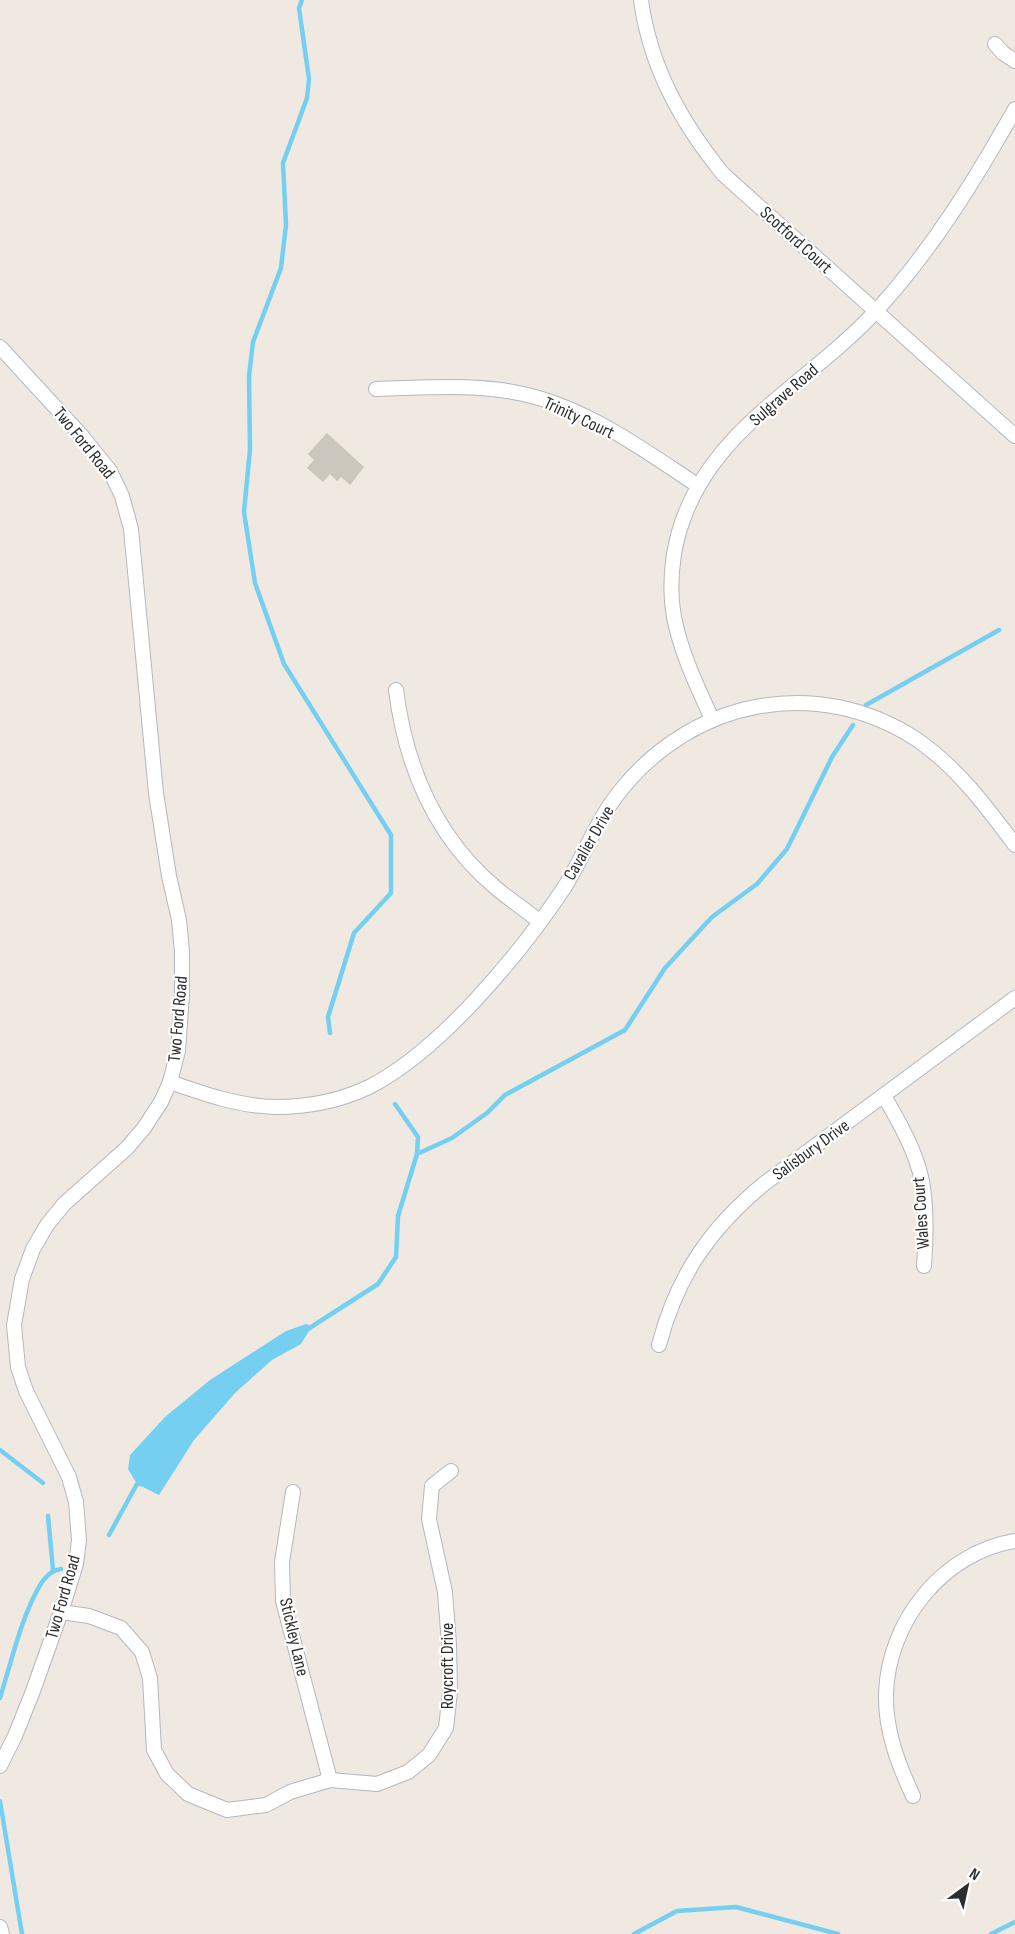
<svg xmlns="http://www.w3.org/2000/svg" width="1015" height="1934" font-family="'Sofia Sans Condensed',sans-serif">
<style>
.water{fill:#75cff0}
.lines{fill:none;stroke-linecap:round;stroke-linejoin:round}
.stream{stroke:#75cff0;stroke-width:4.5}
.building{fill:#cbc7bf;stroke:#cbc5ba;stroke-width:1.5}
.minor-casing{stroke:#b4b7c1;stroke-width:16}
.minor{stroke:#fff;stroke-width:14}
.labels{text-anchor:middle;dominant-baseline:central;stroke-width:4.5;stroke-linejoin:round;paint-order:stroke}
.street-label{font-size:18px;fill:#2e2e2e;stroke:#fff}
</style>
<rect width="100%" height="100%" fill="#efe9e1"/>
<path class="water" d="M306 1324 312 1326 301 1344 272 1360 235 1393 194 1440 159 1495 137 1484 128 1469 130 1455 165 1417 210 1380 286 1331Z"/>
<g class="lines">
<g class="stream">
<path d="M302 0 299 8 309 79 307 98 283 163 286 225 281 268 253 342 249 376 250 449 244 512 255 583 284 664 391 835V893L354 933 328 1017 330 1033"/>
<path d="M866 705 999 630"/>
<path d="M417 1154 452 1138 487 1113 505 1095 625 1030 665 968 712 917 757 884 787 849 832 757 853 725"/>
<path d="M308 1329 378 1284 396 1257 398 1216 417 1154 418 1137 395 1104"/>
<path d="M0 1450 43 1483"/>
<path d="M48 1516 53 1570"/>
<path d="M109 1535 137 1484H142"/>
<path d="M0 1698C11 1663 23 1611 42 1582 47 1575 53 1570 61 1569"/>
<path d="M0 1801 22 1934"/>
<path d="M634 1934 677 1911 736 1907 838 1934"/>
<path d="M991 1934 1015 1922"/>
</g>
</g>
<path class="building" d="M327 434 363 467 350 484 341 476 337 480 330 473 323 481 308 468 315 460 309 454Z"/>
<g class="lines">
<defs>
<g id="minor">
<path d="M641 0C650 67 681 122 723 174L1015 436"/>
<path d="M995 44 1003 53 1015 61"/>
<path d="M0 347 81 435 110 471 122 496 131 529 156 793 169 876 179 920 182 951V994L178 1051 170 1082 161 1102 144 1128 127 1148 64 1204 47 1225 33 1249 22 1279 14 1325 18 1367 26 1391 69 1477 76 1502 79 1540 76 1564 61 1612 33 1691 15 1736 0 1766"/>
<path d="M376 389C425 388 475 383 523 394 587 408 644 450 697 485"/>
<path d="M396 690C406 768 435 837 496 888 510 900 526 910 540 922"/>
<path d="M712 719C697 686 681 653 674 617 670 596 671 574 674 554 694 436 802 391 876 311 932 250 975 180 1015 109"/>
<path d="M170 1082C204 1094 238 1106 275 1107 306 1107 340 1101 369 1087 440 1051 520 954 564 888 584 856 597 819 621 790 694 699 817 675 916 739 957 767 986 806 1015 845"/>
<path d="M884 1096C899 1122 916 1151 922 1181 927 1208 926 1238 924 1266"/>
<path d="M659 1345C677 1276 710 1228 765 1183L1015 998"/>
<path d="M293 1492 282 1562 283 1601 330 1780"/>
<path d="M61 1612 89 1616 121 1628 142 1652 150 1678 154 1750 167 1774 188 1794 227 1810 266 1805 290 1792 330 1780 377 1784 408 1772 429 1755 446 1728 450 1692 449 1644 445 1592 429 1519 432 1486 451 1471"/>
<path d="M913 1796C898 1764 885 1730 886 1694 888 1622 942 1553 1015 1541"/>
<path d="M0 1927 2 1934"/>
</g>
</defs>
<use href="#minor" class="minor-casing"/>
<use href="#minor" class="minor"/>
</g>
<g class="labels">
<g class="street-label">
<text transform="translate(796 240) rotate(42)">Scotford Court</text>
<text transform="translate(784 395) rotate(-41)">Sulgrave Road</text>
<text transform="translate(579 418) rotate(25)">Trinity Court</text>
<text transform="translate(84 443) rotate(51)">Two Ford Road</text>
<text transform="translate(589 843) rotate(-60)">Cavalier Drive</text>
<text transform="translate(178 1019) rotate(-85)">Two Ford Road</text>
<text transform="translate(811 1150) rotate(-36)">Salisbury Drive</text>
<text transform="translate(921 1213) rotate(-94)">Wales Court</text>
<text transform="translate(63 1597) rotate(-74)">Two Ford Road</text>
<text transform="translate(294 1637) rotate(77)">Stickley Lane</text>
<text transform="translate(447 1666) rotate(-90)">Roycroft Drive</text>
</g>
</g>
<g transform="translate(967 1886) rotate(33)" stroke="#ffffff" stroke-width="4.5" paint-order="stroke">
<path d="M0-4.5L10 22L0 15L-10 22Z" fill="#2e2e2e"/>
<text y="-9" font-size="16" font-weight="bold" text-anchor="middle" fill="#2e2e2e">N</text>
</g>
</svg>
